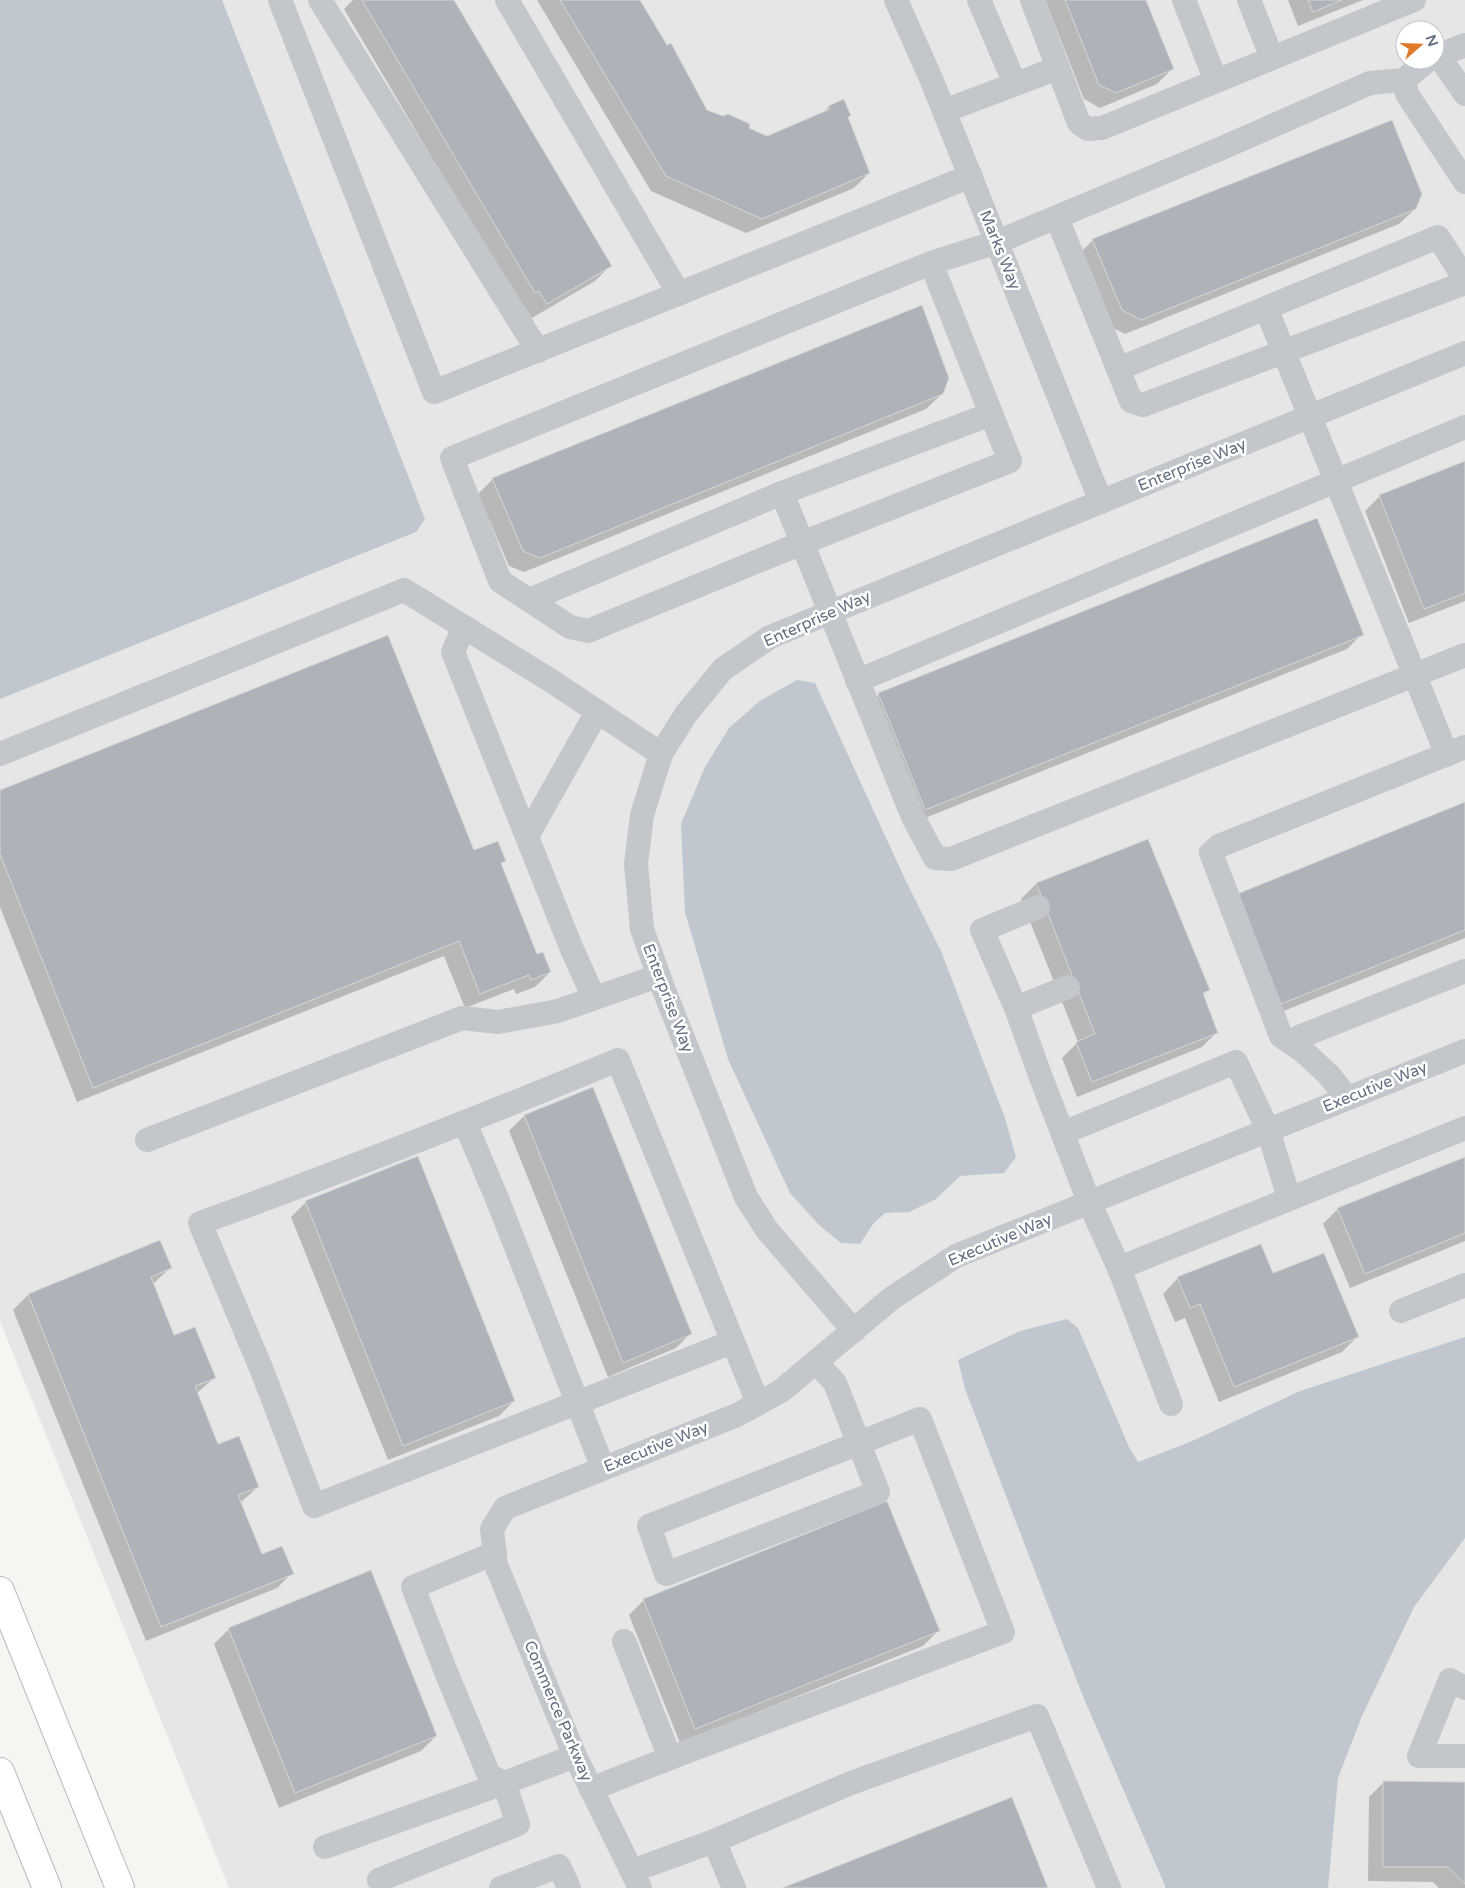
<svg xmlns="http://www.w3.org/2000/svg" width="1465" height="1888" font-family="'Varela Round',sans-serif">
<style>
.built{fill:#e5e6e5;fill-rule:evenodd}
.water{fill:#c0c7ce}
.shadow{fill:#0003}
.building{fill:#aeb3ba;stroke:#d6d7d5}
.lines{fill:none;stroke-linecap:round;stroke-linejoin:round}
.highway-casing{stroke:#b6b8bc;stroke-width:30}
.minor{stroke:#c3c6ca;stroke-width:24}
.highway{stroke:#fff;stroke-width:28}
.labels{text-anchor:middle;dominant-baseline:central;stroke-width:5;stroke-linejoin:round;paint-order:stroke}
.street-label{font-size:16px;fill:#656f82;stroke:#fff}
</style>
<rect width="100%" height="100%" fill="#f5f6f2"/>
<path class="built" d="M0 0H1465V1888H229L0 1321ZM1405 30H1435V60H1405Z"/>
<g class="water">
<path d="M0 0H222L425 519 416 532 0 699Z"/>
<path d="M797 680 815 683 904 877 941 951 1005 1118 1016 1157 1004 1173 960 1176 936 1199 909 1212 885 1213 873 1224 860 1244 841 1243 819 1225 790 1193 728 1059 685 912 681 824 705 767 729 728 761 700Z"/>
<path d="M1067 1319 1078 1328 1129 1447 1138 1462 1190 1442 1300 1391 1465 1337V1538L1414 1607 1362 1716 1338 1778 1328 1888H1166L1082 1694 965 1389 958 1360 1020 1331Z"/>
</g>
<g class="shadow">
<path d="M353 0H452L610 266 595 281 532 318 523 305 520 307 344 9Z"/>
<path d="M537 0H638L706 111 767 138 821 114 829 107 850 115 847 118 869 173 854 188 746 233 651 191Z"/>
<path d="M1045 0H1145L1172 69 1157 84 1100 108 1084 99Z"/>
<path d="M1288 0H1363L1298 26Z"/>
<path d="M1415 209 1399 224 1125 334 1107 325 1078 255 1093 240Z"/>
<path d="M942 394 926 409 524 572 509 566 478 494 493 479Z"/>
<path d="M1465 462V601L1409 623 1365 511 1380 496Z"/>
<path d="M1362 634 1347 649 910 824 864 709 879 694Z"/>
<path d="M0 791 504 860 500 864 536 956 550 972 535 987 516 994 514 989 465 1008 444 956 77 1102 0 907Z"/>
<path d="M1465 804V938L1266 1018Z"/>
<path d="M1036 884 1208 990 1202 996 1217 1032 1202 1047 1077 1097 1062 1058 1078 1042 1021 899Z"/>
<path d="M593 1089 691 1333 676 1348 608 1377 509 1131 524 1116Z"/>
<path d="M1465 1158V1241L1350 1288 1323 1224 1338 1209Z"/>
<path d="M306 1202 514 1401 499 1416 388 1460 291 1217Z"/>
<path d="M170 1268 153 1284 174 1337 214 1378 196 1394 217 1446 258 1487 240 1503 261 1555 292 1573 277 1588 146 1641 13 1310 28 1295Z"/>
<path d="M1272 1275 1357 1337 1342 1352 1219 1402 1185 1318 1175 1322 1163 1294 1178 1278Z"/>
<path d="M644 1600 938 1631 923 1646 680 1743 629 1615Z"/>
<path d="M229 1629 436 1736 421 1751 279 1808 214 1644Z"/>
<path d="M1384 1782 1465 1783V1888H1439L1433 1882 1368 1881 1369 1797Z"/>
</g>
<g class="building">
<path d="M362 0H454L612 266 547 304 539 291 535 293Z"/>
<path d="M560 0H640L667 45 671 43 707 110 723 116 728 114 750 124 749 128 767 136 830 109 828 106 844 99 851 116 848 117 870 173 762 219 666 176Z"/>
<path d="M1065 0H1146L1174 69 1116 93 1099 85Z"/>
<path d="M1308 0H1342L1313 12Z"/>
<path d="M1392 120 1422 194 1416 209 1141 320 1122 310 1092 239Z"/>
<path d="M922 305 949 378 943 394 540 558 523 551 492 478Z"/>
<path d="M1465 461V593L1424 609 1379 495Z"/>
<path d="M1317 518 1364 635 925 810 878 693Z"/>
<path d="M388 635 474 850 498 841 506 861 501 863 537 954 543 952 551 972 531 980 529 975 480 994 459 941 93 1088 0 854V790Z"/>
<path d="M1465 802V930L1281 1004 1237 894Z"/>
<path d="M1148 839 1210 990 1203 993 1218 1033 1092 1082 1076 1042 1095 1034 1036 883Z"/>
<path d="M593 1087 692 1334 623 1363 524 1115Z"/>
<path d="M418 1156 515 1401 403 1446 305 1201Z"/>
<path d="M1465 1157V1233L1365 1274 1337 1208Z"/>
<path d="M160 1240 172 1268 151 1277 174 1335 195 1327 216 1378 195 1386 218 1444 239 1436 259 1487 238 1495 262 1554 282 1546 294 1574 161 1627 28 1294Z"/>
<path d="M1261 1244 1273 1273 1324 1253 1359 1337 1234 1387 1200 1304 1190 1308 1177 1277Z"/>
<path d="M887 1501 940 1631 695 1729 643 1599Z"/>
<path d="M371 1570 437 1736 295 1793 228 1628Z"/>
<path d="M1383 1781 1465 1782V1884L1448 1867H1383Z"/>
<path d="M1012 1797 1048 1888H782Z"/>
</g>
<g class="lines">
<defs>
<g id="highway">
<path d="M0 1591 120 1888"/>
<path d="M0 1772 47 1888"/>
</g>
</defs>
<use href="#highway" class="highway-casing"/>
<g class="minor">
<path d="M280 0 434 392 971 176"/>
<path d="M320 0 538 351"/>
<path d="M507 0 679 294"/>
<path d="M896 0 932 81 1101 502"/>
<path d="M979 0 1015 84"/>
<path d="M1032 0 1079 123 1088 129 1102 128 1414 0"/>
<path d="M1184 0 1216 81"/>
<path d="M1249 0 1272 58"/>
<path d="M1438 55 1465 94"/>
<path d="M1435 57 1465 45"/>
<path d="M1404 80 1407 94 1465 182"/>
<path d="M944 111 1058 68"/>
<path d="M1057 218 1131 401 1143 405 1465 283"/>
<path d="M931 263 1010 461 802 543 588 631 570 627 500 581 452 458 931 263 997 242 1222 148 1370 83 1404 80 1428 60"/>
<path d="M1266 308 1447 755"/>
<path d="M1118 369 1438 237 1465 279"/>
<path d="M782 493 913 817 935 858 951 859 1465 655"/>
<path d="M529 600 782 493 991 414"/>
<path d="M464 627 453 652 571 947 594 998"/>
<path d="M857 681 1465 427"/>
<path d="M0 754 404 590 553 682 661 754"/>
<path d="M527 836 597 712"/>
<path d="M1038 907 982 930 1016 1008 1040 1075 1089 1202 1119 1268 1171 1404"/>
<path d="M1016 1008 1068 987"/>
<path d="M1303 1051 1281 1036 1211 853 1219 846 1465 747"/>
<path d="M1347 1098 1329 1075 1303 1051 1299 1037 1465 971"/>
<path d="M465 1123 496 1196 603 1468"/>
<path d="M1063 1133 1236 1062 1268 1130 1289 1198"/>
<path d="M147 1140 462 1018 498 1022 558 1011 658 976"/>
<path d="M1119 1268 1465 1128"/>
<path d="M1401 1311 1465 1285"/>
<path d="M854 1331 767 1230 746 1197 662 985 642 929 636 864 642 815 661 754 686 714 723 669 770 637 1465 353"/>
<path d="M732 1342 314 1506 261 1368 200 1223C341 1172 480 1117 618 1060L758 1403"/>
<path d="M1465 1688 1450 1680 1419 1756H1465"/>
<path d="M670 1758 1003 1632 920 1419 649 1526 666 1574 878 1492 835 1383 816 1362"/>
<path d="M591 1789 670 1758 624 1641"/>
<path d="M714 1841 734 1888"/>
<path d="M325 1847 504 1783 489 1775 448 1677 413 1587 495 1553"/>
<path d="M632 1871 714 1841 851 1783 1037 1716 1109 1888"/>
<path d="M379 1880 518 1824 504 1783 575 1756"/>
<path d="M501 1888 559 1866 569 1888"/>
<path d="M640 1888 575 1756 496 1565 492 1529 505 1508 737 1415 781 1391 892 1298 956 1256 1465 1051"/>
</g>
<use href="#highway" class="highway"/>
</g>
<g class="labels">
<g class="street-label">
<text transform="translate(1000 250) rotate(68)">Marks Way</text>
<text transform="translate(1192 465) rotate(-22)">Enterprise Way</text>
<text transform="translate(817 619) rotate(-24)">Enterprise Way</text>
<text transform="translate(668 998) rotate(69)">Enterprise Way</text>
<text transform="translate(1375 1087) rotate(-22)">Executive Way</text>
<text transform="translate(1000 1240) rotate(-23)">Executive Way</text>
<text transform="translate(656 1447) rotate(-22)">Executive Way</text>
<text transform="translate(558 1711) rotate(67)">Commerce Parkway</text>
</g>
</g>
<g transform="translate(1420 45) rotate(70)"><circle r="24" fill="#ffffff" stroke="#c1c5cd"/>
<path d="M0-4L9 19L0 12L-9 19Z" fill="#de7a2a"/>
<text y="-8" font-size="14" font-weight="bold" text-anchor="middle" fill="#656f82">N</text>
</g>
</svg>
